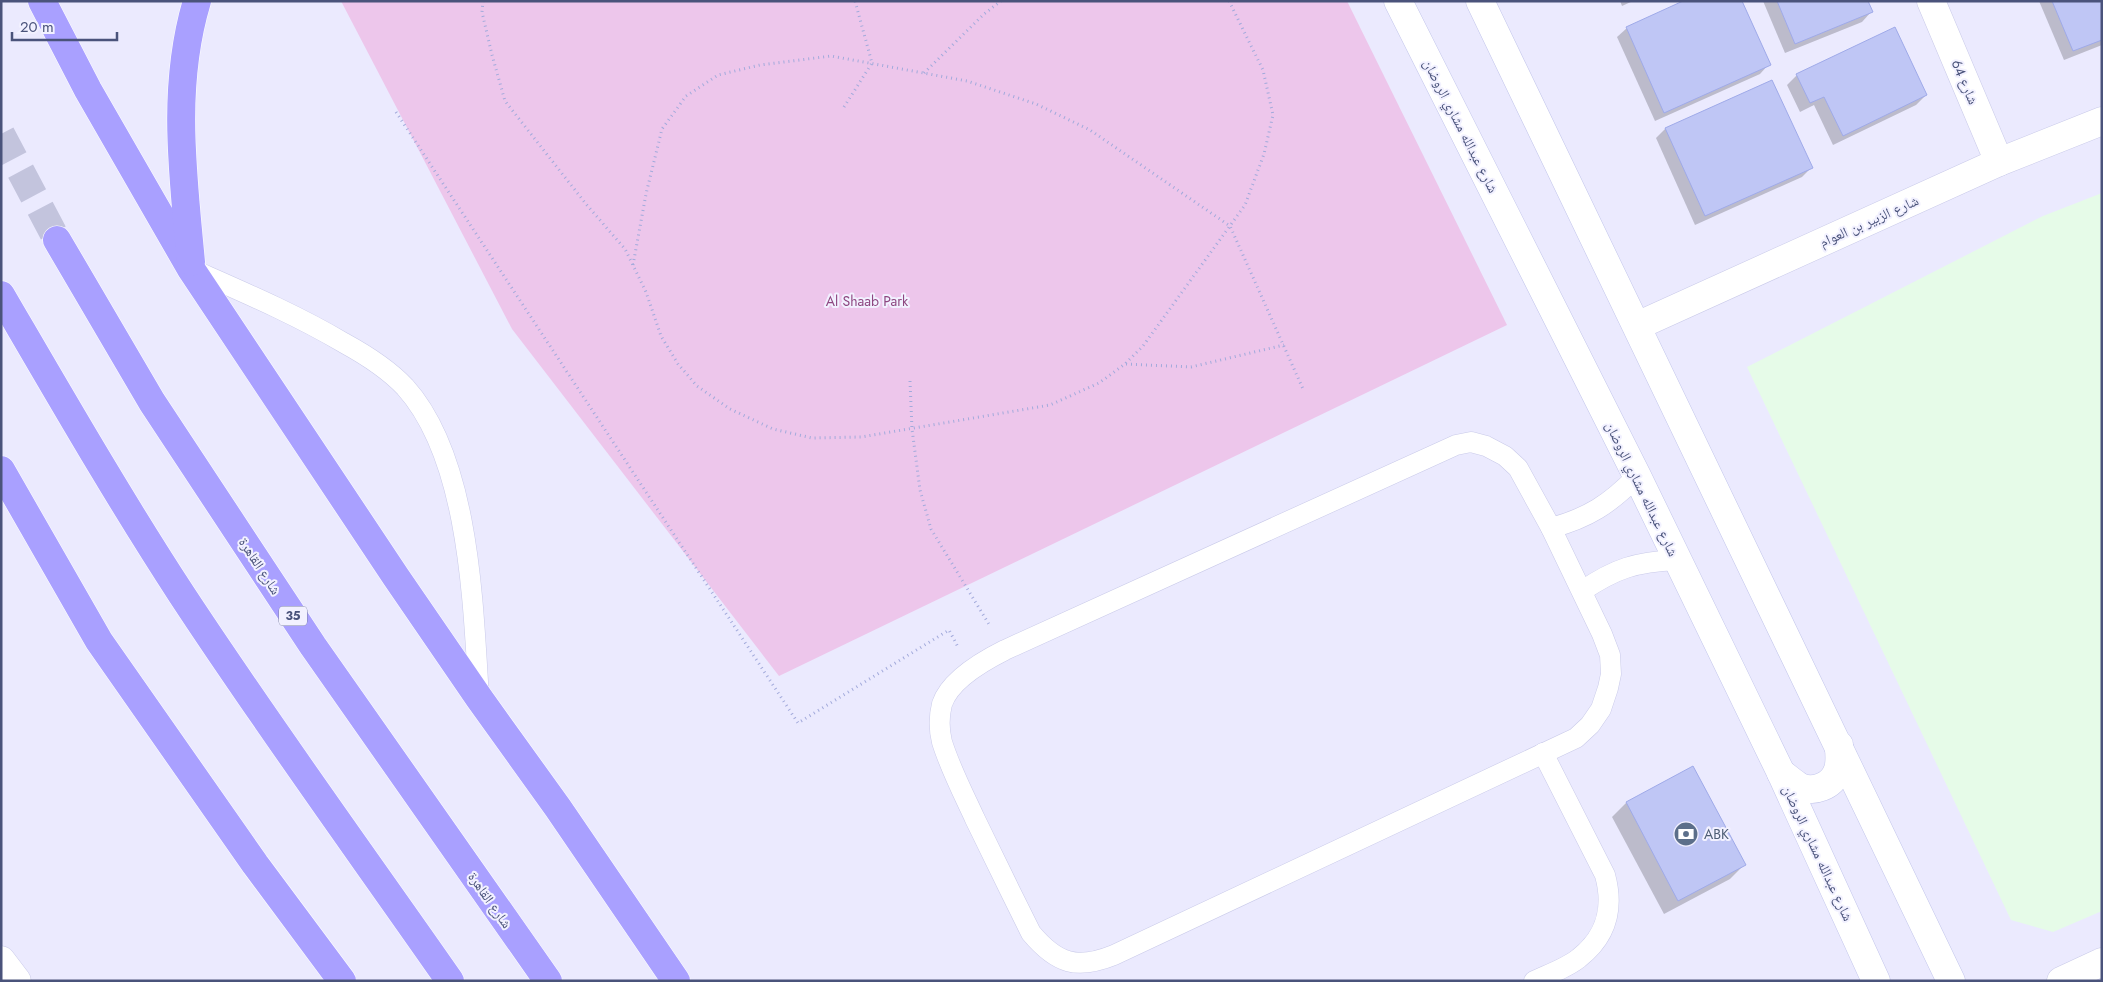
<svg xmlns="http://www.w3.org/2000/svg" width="2103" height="982" font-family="Jost,'Noto Naskh Arabic',sans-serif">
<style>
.education{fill:#e6fbe8}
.green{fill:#edc6eb}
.shadow{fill:#0003}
.building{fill:#bfc6f5;stroke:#9faae9}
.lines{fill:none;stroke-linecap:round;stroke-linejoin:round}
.primary-tunnel{stroke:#c3c4dd;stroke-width:28;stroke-dasharray:28 14;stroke-linecap:butt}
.lane-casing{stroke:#c9cae9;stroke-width:21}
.street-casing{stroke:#c9cae9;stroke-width:29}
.secondary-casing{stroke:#c3c6eb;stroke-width:29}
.primary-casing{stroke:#fff;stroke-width:29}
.path{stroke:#a2aadb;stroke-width:3;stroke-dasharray:1 4;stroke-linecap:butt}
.lane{stroke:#fff;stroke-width:20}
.street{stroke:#fff;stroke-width:28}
.secondary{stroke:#fff;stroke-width:28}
.primary{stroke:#a9a0ff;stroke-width:28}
.labels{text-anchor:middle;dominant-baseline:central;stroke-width:4;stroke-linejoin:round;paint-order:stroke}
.shield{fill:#f2f1ff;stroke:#7c82a3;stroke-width:1}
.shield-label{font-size:12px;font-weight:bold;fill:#4a537b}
.street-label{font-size:14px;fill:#4a537b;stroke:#f2f1ff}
.park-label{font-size:14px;fill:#8e4781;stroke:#f2f1ff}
.service-label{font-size:14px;fill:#4e5e75;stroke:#f2f1ff;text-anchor:start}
</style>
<rect width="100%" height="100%" fill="#ebeafe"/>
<path class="education" d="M2102 193V911L2053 932 2011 920 1747 367 2043 216Z"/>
<path class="green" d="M341 1H1347L1507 325 779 676 512 329Z"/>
<g class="shadow">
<path d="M1620 1H1633L1622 6Z"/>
<path d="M1763 1H1866L1871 12 1862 22 1785 53Z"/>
<path d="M2039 1H2102V45L2064 60Z"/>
<path d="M1627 28 1769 64 1760 74 1655 121 1617 37Z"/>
<path d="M1894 29 1926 95 1916 105 1833 145 1814 105 1800 112 1787 85 1797 75Z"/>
<path d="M1772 81 1811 168 1802 177 1695 225 1656 138 1665 129Z"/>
<path d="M1693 768 1744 865 1730 879 1664 914 1612 817 1626 803Z"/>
</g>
<g class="building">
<path d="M1683 1H1742L1771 65 1664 113 1626 27Z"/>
<path d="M1777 1H1868L1873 12 1795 44Z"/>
<path d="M2052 1H2102V40L2073 51Z"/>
<path d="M1895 27 1927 95 1843 136 1824 97 1810 103 1796 74Z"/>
<path d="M1772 80 1813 168 1705 216 1665 128Z"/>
<path d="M1693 766 1746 865 1678 901 1626 802Z"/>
</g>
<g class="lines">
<path class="primary-tunnel" d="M1 134 57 240"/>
<defs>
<g id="lane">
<path d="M191 269C243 292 295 314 344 343 366 355 388 369 405 387 470 459 473 605 479 698"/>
<path d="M1471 442 1486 446 1505 456 1518 468 1551 528 1602 634 1610 655 1611 674 1608 688 1601 709 1590 725 1576 738 1114 955C1077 970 1057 964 1031 933 1012 895 994 858 975 819 964 795 950 768 942 742 939 730 939 716 942 704 950 680 983 661 1005 650L1456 445Z"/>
<path d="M1551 528C1588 518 1610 504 1637 476"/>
<path d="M1582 591C1616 568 1636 562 1677 560"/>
<path d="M1534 981C1549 974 1567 968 1579 958 1607 936 1614 908 1605 875L1543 753"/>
</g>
<g id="street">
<path d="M1931 1 1999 162"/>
<path d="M1637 326 1999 162 2102 121"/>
<path d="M1 960 17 981"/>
<path d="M2061 981 2102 962"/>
</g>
<g id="secondary">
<path d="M1398 1 1637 476 1781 773 1876 981"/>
<path d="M1480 1 1951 981"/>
<path d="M1781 773C1787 777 1793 783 1800 787 1813 793 1832 786 1837 772 1841 764 1839 754 1839 745"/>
</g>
<g id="primary">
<path d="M42 1 88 90 191 269 396 577 479 698 558 808 676 981"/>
<path d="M57 240 152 402 313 646 548 981"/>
<path d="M191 262C183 175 171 87 197 1"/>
<path d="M1 295C60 396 118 497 182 595 268 726 360 852 450 981"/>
<path d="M1 470 99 641 255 864 342 981"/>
</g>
</defs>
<use href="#lane" class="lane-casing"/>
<use href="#street" class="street-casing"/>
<use href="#secondary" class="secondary-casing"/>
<use href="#primary" class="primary-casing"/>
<g class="path">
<path d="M483 1 482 12 492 55 505 101 586 204 625 249 646 292 661 336 678 364 697 386 730 409 773 429 812 438 861 437 1050 405 1099 383 1125 364 1143 346 1245 205 1264 154 1273 115 1263 70 1229 1"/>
<path d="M924 73 984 14 1001 1"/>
<path d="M844 107 872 63 855 1"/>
<path d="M396 112 798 723 949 630 958 647"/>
<path d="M633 265 646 194 662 129 686 96 718 75 760 65 831 56 967 81 1036 104 1090 130 1230 226 1303 389"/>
<path d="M1126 364 1191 367 1284 345"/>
<path d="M910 381 912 429 920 490 931 529 990 626"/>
</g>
<use href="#lane" class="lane"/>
<use href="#street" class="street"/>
<use href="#secondary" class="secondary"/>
<use href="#primary" class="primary"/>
</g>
<defs>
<symbol id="bank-disc" viewBox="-11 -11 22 22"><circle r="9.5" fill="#5c6f8a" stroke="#f2f1ff"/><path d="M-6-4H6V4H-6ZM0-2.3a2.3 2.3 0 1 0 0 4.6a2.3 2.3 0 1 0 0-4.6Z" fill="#fff"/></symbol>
</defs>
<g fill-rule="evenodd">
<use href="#bank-disc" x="1672" y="820" width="28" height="28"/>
</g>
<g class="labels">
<rect class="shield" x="279" y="606.5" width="28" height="19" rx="4"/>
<g class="shield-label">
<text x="293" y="616">35</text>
</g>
<g class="street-label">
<text transform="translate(1965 82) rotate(67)">شارع 64</text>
<text transform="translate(1461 126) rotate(63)">شارع عبدالله مشاري الروضان</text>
<text transform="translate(1869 221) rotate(-24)">شارع الزبير بن العوام</text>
<text transform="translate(1642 489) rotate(64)">شارع عبدالله مشاري الروضان</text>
<text transform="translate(260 566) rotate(57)">شارع القاهرة</text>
<text transform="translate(1818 853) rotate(65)">شارع عبدالله مشاري الروضان</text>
<text transform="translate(490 900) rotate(55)">شارع القاهرة</text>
</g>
<g class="park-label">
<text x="867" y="301">Al Shaab Park</text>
</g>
<g class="service-label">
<text x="1704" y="834">ABK</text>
</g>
</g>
<rect width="2103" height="982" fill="none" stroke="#4a537b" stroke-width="5"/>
<path d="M12 32v8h105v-8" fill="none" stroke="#4a537b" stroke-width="2.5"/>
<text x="20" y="32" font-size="15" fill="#4a537b" stroke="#f2f1ff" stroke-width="4" paint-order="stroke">20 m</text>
</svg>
